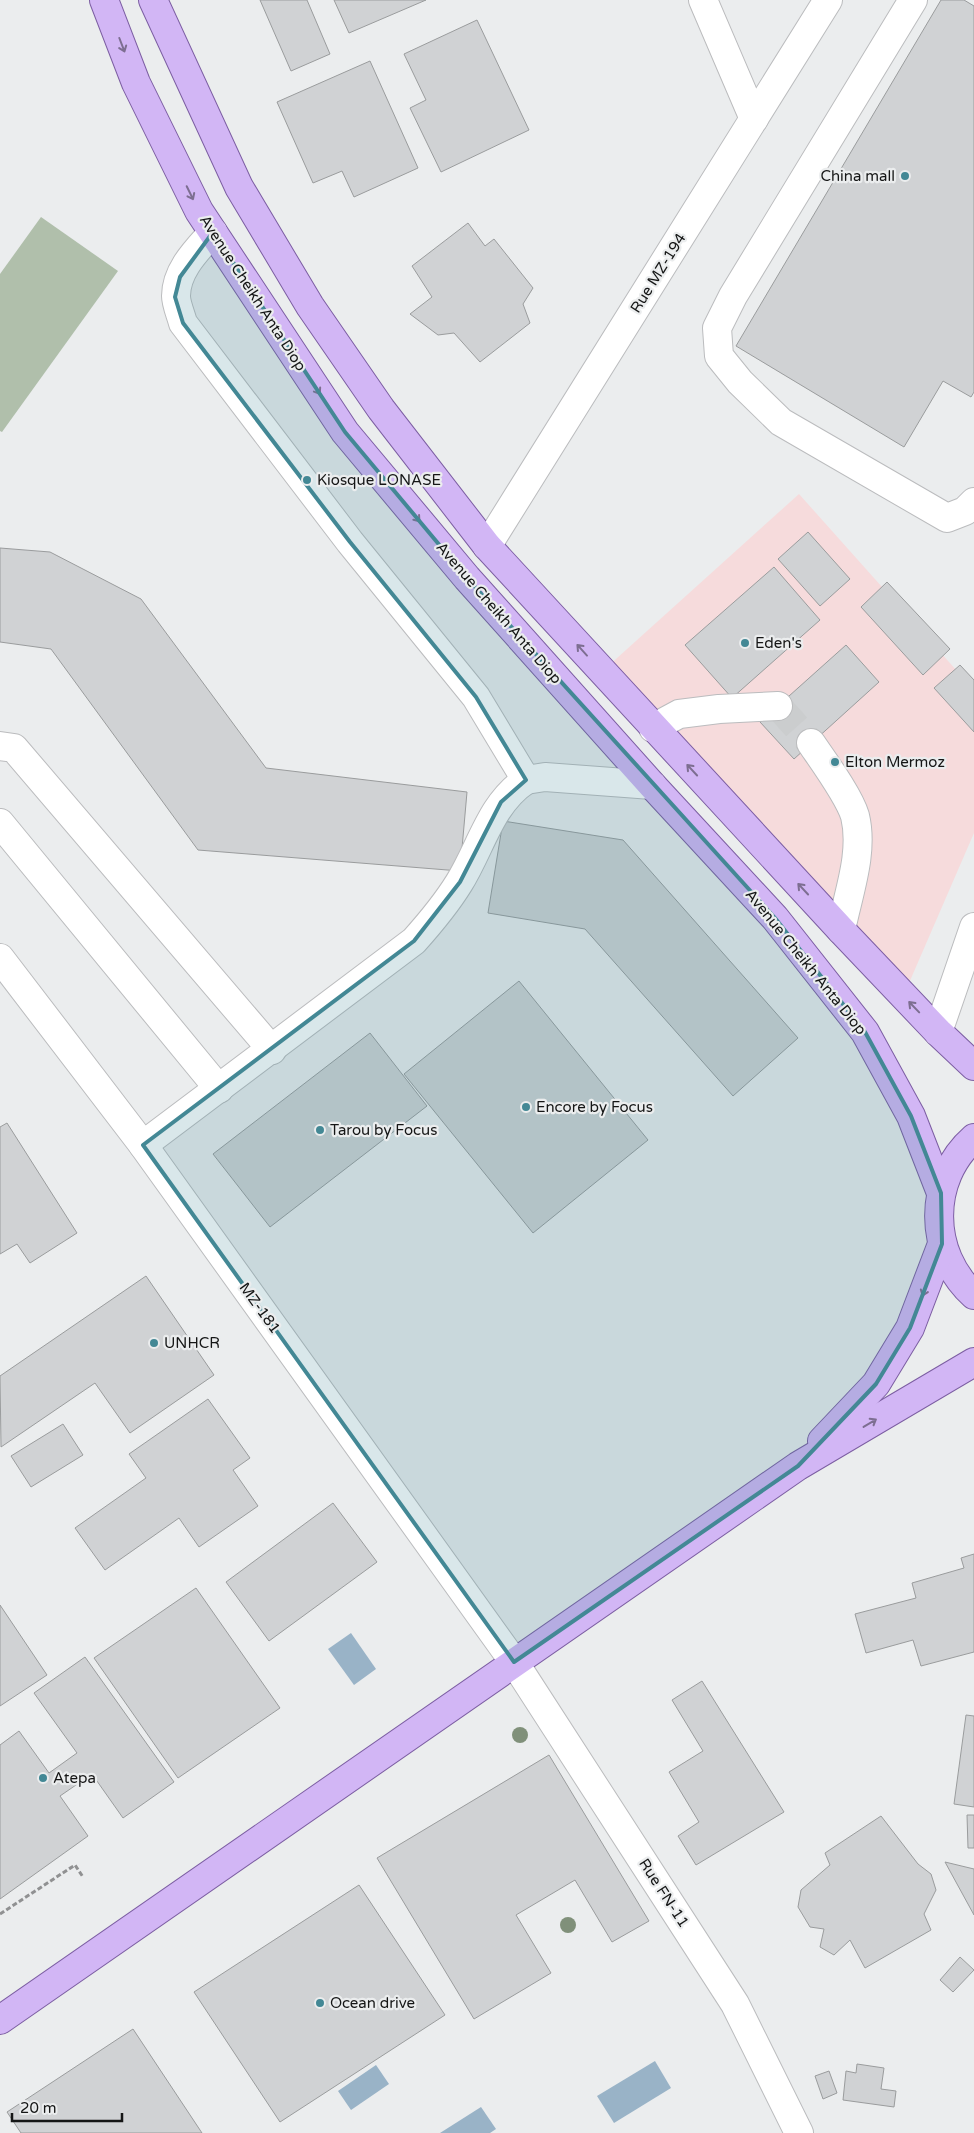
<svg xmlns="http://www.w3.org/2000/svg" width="974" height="2133" font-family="'Varela Round',sans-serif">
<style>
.commercial{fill:#f6dbdc}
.green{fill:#b0bfab}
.water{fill:#99b3c7}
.building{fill:#d0d2d4;stroke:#9a9c9d}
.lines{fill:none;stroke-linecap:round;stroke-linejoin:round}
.minor-tunnel{stroke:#cbcdce;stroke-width:28;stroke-dasharray:28 14;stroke-linecap:butt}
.minor-casing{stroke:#bbbcbe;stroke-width:30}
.major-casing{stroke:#7c5ea2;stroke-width:30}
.path{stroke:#909192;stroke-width:3;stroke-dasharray:5 2.5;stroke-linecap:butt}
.minor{stroke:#fff;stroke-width:28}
.major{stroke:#d2b6f5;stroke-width:28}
.tree{fill:#80907a}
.oneway{stroke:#7d6e91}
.marked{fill:#438895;fill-opacity:0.2;stroke:#438895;stroke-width:4;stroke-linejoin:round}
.poi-dot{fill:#438895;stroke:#ebedee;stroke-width:2}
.labels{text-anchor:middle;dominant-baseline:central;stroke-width:4.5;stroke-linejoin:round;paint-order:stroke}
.poi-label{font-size:15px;fill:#151616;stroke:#ebedee;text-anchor:start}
.street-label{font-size:15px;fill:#151616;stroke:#ebedee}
</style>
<rect width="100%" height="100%" fill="#ebedee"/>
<path class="commercial" d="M799 494 974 690V833L909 983 606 668Z"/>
<path class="green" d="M41 217 118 271 2 432 0 431V274Z"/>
<g class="water">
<path d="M351 1633 376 1669 354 1685 328 1649Z"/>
<path d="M655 2061 671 2088 614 2123 597 2096Z"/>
<path d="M376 2065 389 2084 351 2110 338 2091Z"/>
<path d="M481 2107 496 2129 490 2133H440Z"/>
</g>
<g class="building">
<path d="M260 0H307L330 54 291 71Z"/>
<path d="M334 0H426L349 33Z"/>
<path d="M941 0H964L974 6V392L971 397 943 381 904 447 736 346Z"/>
<path d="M477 20 529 130 441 172 410 108 426 100 404 54Z"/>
<path d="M370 61 418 168 354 197 342 171 313 183 277 102Z"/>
<path d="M468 223 485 246 494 239 533 288 523 304 530 323 480 362 454 333 438 335 410 314 432 297 412 266Z"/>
<path d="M808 532 850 579 820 606 778 559Z"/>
<path d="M0 548 50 552 141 599 266 768 467 792 460 871 198 850 51 649 0 642Z"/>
<path d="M774 567 820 620 732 698 685 645Z"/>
<path d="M887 582 950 649 923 675 861 607Z"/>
<path d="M846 645 879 682 794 759 760 722Z"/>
<path d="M960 665 974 680V732L934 688Z"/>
<path d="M503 821 623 840 798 1038 733 1096 585 929 488 913Z"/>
<path d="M519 981 648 1140 533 1233 404 1074Z"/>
<path d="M370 1033 427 1106 270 1227 213 1154Z"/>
<path d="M7 1123 77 1233 30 1263 17 1244 0 1254V1127Z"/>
<path d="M146 1276 214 1375 130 1433 95 1383 1 1447 0 1376Z"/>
<path d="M208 1399 250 1458 233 1470 258 1506 199 1547 179 1518 105 1570 75 1528 146 1478 129 1454Z"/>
<path d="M63 1424 83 1455 31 1487 11 1456Z"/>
<path d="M333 1503 377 1562 269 1641 226 1582Z"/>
<path d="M974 1554V1652L921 1666 913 1640 866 1653 855 1614 916 1598 912 1583 964 1568 961 1558Z"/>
<path d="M196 1588 280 1708 178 1778 94 1658Z"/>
<path d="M0 1605 47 1675 0 1706Z"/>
<path d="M85 1657 174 1782 123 1818 92 1774 60 1796 88 1836 0 1899V1745L19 1731 49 1773 77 1753 34 1693Z"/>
<path d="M702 1681 784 1812 696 1865 678 1836 699 1822 669 1772 703 1751 672 1700Z"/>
<path d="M966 1715 974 1716V1807L954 1804Z"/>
<path d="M549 1755 649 1921 612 1942 575 1880 516 1915 551 1973 474 2019 377 1858Z"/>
<path d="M967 1815H974V1848H968Z"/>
<path d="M881 1816 918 1864 931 1874 936 1890 924 1914 931 1930 865 1968 850 1940 834 1955 820 1947 824 1929 810 1927 798 1907 801 1890 830 1865 825 1853Z"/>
<path d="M945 1862 974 1869V1915Z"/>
<path d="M359 1885 445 2015 280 2122 194 1992Z"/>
<path d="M960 1957 974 1970 953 1992 940 1980Z"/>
<path d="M133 2029 202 2133H21L7 2112Z"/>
<path d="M857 2064 884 2068 881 2089 896 2091 894 2107 843 2100 846 2071 856 2073Z"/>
<path d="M829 2071 837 2093 823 2099 815 2076Z"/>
</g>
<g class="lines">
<path class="minor-tunnel" d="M778 706 811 743"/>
<defs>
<g id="minor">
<path d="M703 0 754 119"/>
<path d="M913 0 733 296 717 328 719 356 740 382 781 422 947 518 965 511 974 502"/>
<path d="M213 232C197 250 176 270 176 296 176 304 181 315 183 323L350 542 476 697 526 780 545 777 652 785"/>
<path d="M487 546 828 0"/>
<path d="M653 728 679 714 719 709 778 706"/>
<path d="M811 743C824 762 849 796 855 816 864 853 848 894 841 930"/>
<path d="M0 746 14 748 272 1050"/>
<path d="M0 823 219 1089"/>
<path d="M0 958 143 1145 514 1662 735 2004 799 2133"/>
<path d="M938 1032 974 927"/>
<path d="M143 1145 414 941C431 922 446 904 459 883 481 848 490 804 526 780"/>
</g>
<g id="major">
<path d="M104 0 136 83 199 211 345 432 467 578 652 785 775 918 865 1032 911 1116 941 1193"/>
<path d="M153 0 239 187 310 306 381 409 487 546 841 930 938 1032 974 1066"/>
<path d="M974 1138C927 1179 928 1254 974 1295"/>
<path d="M822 1441 876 1384 910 1328 942 1244"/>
<path d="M0 2020 798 1466 974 1362"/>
</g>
</defs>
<use href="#minor" class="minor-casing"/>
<use href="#major" class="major-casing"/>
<path class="path" d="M0 1914 75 1865 83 1877"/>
<use href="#minor" class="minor"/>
<use href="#major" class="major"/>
</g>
<g class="tree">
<circle cx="520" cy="1735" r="8"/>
<circle cx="568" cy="1925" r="8"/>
</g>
<defs><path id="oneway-shaft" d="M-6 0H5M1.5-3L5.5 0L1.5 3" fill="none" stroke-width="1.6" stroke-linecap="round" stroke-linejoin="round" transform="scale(1.25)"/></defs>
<g class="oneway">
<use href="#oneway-shaft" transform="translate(122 45) rotate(69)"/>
<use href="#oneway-shaft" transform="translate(190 193) rotate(64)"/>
<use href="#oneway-shaft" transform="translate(316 388) rotate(57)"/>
<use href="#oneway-shaft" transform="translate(415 516) rotate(50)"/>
<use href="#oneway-shaft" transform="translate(582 650) rotate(-132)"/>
<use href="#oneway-shaft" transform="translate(692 770) rotate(-133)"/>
<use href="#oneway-shaft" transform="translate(803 889) rotate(-133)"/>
<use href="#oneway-shaft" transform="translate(914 1007) rotate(-134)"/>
<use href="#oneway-shaft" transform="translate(925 1289) rotate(110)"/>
<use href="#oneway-shaft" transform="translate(870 1423) rotate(-31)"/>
</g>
<path class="marked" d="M213 232 345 432 467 578 775 918 865 1032 911 1116 941 1193 942 1244 910 1328 876 1384 798 1466 514 1662 143 1145 414 941 460 882 501 802 526 780 476 697 350 542 183 323 175 297 180 277Z"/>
<g class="poi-dot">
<circle cx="905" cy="176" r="5"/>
<circle cx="307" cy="480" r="5"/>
<circle cx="745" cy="643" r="5"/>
<circle cx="835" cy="762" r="5"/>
<circle cx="526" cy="1107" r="5"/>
<circle cx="320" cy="1130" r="5"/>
<circle cx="154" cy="1343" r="5"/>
<circle cx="43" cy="1778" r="5"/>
<circle cx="320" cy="2003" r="5"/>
</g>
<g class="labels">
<g class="poi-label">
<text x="895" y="176" text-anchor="end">China mall</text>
<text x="317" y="480">Kiosque LONASE</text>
<text x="755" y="643">Eden's</text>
<text x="845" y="762">Elton Mermoz</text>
<text x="536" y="1107">Encore by Focus</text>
<text x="330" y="1130">Tarou by Focus</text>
<text x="164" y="1343">UNHCR</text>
<text x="53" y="1778">Atepa</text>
<text x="330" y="2003">Ocean drive</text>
</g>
<g class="street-label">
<text transform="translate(658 273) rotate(-58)">Rue MZ-194</text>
<text transform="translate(253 293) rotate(57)">Avenue Cheikh Anta Diop</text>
<text transform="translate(499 613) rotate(49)">Avenue Cheikh Anta Diop</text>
<text transform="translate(806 962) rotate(51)">Avenue Cheikh Anta Diop</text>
<text transform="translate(260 1308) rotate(54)">MZ-181</text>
<text transform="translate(664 1893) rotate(57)">Rue FN-11</text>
</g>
</g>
<path d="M12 2113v8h110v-8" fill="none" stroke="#151616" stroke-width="2.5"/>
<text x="20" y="2113" font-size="15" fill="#151616" stroke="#ebedee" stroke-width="4" paint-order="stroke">20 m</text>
</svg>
